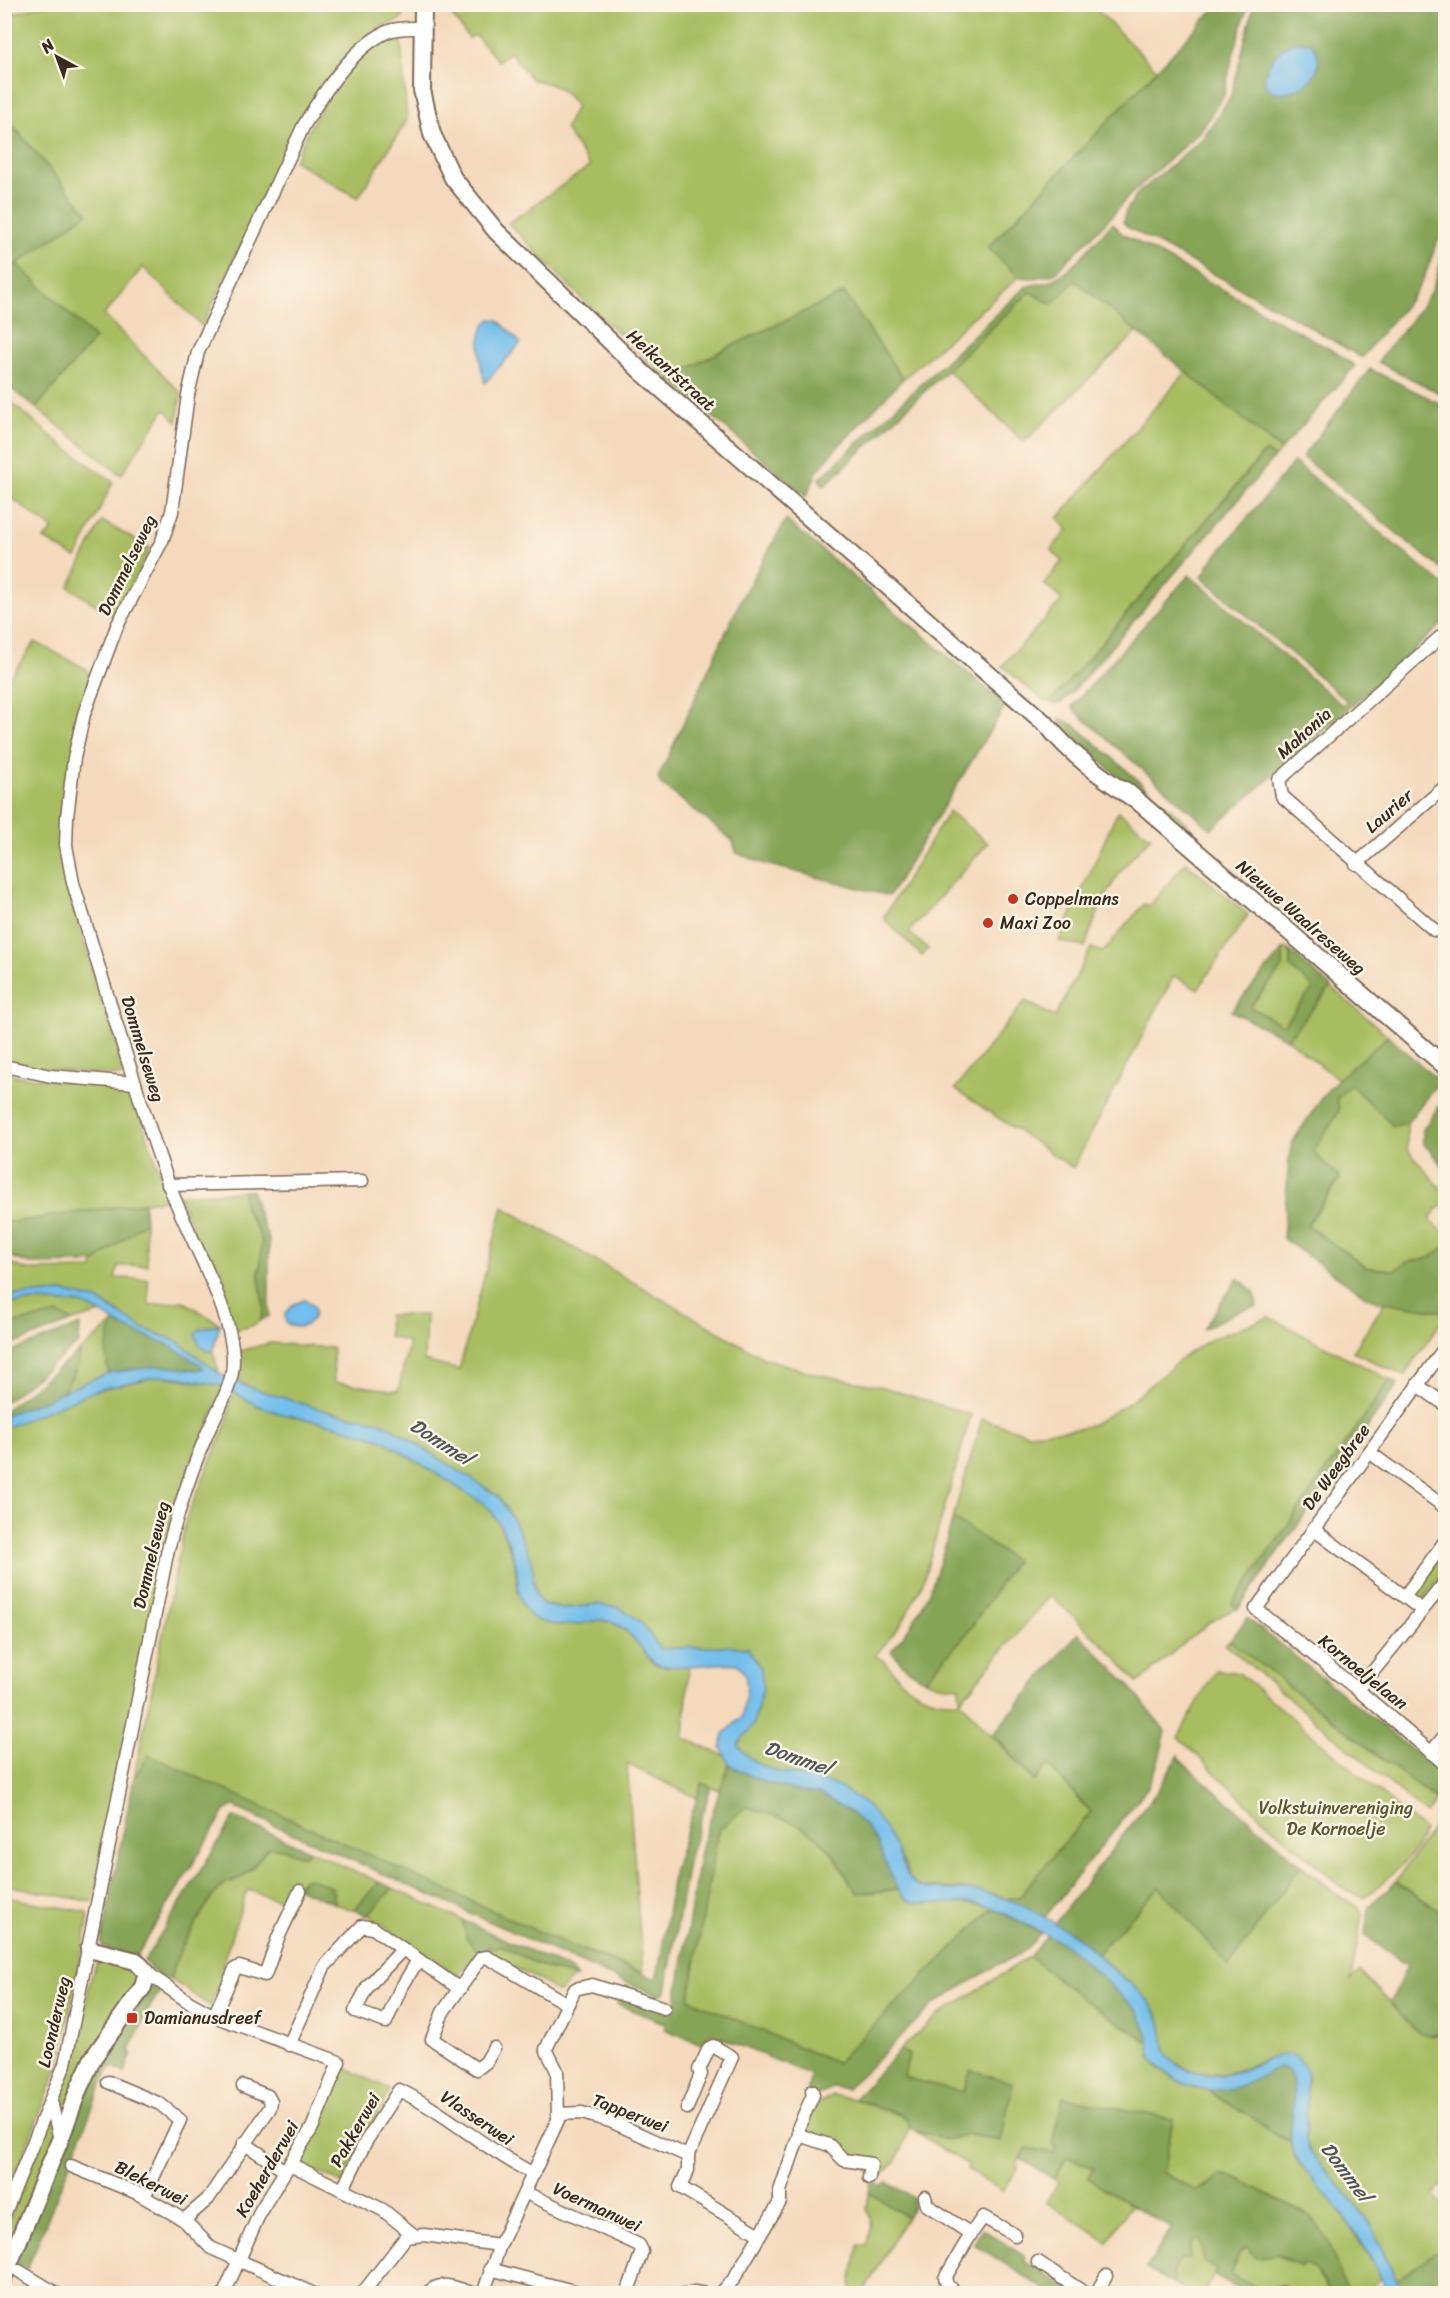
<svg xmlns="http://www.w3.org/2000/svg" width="1450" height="2298" font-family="Sriracha,sans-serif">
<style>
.green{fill:#a7bd61;stroke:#717440;stroke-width:1.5}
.forest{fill:#85a457;stroke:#60673a;stroke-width:1.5}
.water{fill:#72beec;stroke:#567485;stroke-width:1.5}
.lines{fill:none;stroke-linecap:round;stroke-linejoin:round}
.street-casing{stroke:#7c6755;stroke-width:15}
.secondary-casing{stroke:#7c6755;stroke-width:20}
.street{stroke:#fff;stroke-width:12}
.secondary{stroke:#fff;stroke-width:16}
.poi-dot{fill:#c8321e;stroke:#fcf5e5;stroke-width:2}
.labels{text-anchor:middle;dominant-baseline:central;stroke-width:5;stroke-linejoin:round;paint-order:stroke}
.street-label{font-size:18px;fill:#3b2a1e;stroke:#fcf5e5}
.poi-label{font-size:18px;fill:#3b2a1e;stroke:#fcf5e5;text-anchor:start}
.park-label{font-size:18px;fill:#5b5632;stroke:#fcf5e5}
.water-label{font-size:20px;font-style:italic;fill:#4c565c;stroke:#fcf5e5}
</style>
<rect width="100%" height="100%" fill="#fcf5e5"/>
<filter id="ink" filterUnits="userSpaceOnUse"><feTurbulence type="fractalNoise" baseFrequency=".0167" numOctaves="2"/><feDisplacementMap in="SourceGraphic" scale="12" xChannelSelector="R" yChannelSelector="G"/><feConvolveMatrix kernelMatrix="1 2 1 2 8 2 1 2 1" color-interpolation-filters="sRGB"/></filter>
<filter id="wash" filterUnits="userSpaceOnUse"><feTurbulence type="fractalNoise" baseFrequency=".008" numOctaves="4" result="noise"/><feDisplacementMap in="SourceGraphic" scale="24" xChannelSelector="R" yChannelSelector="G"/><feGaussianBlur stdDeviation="1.35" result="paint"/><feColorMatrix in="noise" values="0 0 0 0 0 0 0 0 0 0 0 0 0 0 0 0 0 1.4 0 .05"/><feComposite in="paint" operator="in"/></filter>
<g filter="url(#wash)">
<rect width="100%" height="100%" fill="#f4d9bc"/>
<g class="green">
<path d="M50 4 404 5 402 19 378 29 348 56 295 133 202 326 143 267 104 315 181 393 177 422 165 409 121 475 36 408 95 338 17 264 87 213 5 116 4 15Z"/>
<path d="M444 5H1092L1157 70 988 247 1019 277 903 379 844 293 723 350 669 379 585 302 508 223 590 166 565 129 576 106C561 87 555 84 532 80L510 52 498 61 475 35 469 38Z"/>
<path d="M401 37 407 120 358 198 294 161C316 115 345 49 401 37Z"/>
<path d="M1075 280 1137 332 1024 442 947 370 1030 292Z"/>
<path d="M1186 372 1281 450 1274 458 1265 451 1051 702H1045L1002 666 1062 600 1044 584 1062 561 1051 549 1068 530 1058 518Z"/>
<path d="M13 404 61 444 113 482 76 558 44 539 53 529 10 497 5 504V414Z"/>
<path d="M102 521 150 548 115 618 69 587Z"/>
<path d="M35 642 85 668 90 676V686L61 816 63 868 71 902 125 1069V1073L120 1076 33 1068 5 1061V684Z"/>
<path d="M949 811 988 843 909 932 928 949 922 956 883 918Z"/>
<path d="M1118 811 1151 837C1116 870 1100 902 1085 947L1059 941Z"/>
<path d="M1186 862 1248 915 1198 989 1174 976 1073 1168 955 1089 1025 1001 1055 1017 1091 948 1103 952 1144 904 1150 905Z"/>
<path d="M1286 948 1290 951V967L1312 986V990L1283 1025 1250 1007 1283 967V950Z"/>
<path d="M1331 987 1388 1036 1338 1079 1287 1039Z"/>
<path d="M4 1071 18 1076 104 1085 129 1091 134 1098 169 1199 5 1223Z"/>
<path d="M1350 1084 1393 1126 1407 1123V1149L1445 1193V1201L1429 1219 1445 1233V1246L1430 1258 1407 1262 1395 1270 1367 1268 1307 1225 1340 1179 1313 1152 1339 1111 1337 1098Z"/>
<path d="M243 1191C243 1196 242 1201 244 1206 247 1217 257 1227 261 1239 265 1252 258 1263 259 1276 262 1309 277 1324 233 1330L179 1195Z"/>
<path d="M503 1207 764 1358 816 1374 883 1387 971 1415 923 1582 902 1623 875 1656C886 1660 889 1666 896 1675 913 1694 934 1703 960 1701L959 1687 938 1685 925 1680 968 1632 1015 1561 953 1518 982 1419 1027 1433 1078 1429 1093 1424 1130 1402 1187 1354 1211 1339 1269 1317 1390 1380 1233 1604 1238 1609C1211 1614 1161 1664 1138 1683L1111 1652 1050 1595 960 1701 1034 1781 1048 1765 1091 1812 1025 1889 1022 1896 1006 1899 996 1895 965 1889 919 1887 910 1879 905 1865 884 1828 863 1803 826 1782 767 1769 747 1757 738 1746 741 1737 753 1725 763 1688 724 1646 660 1649 640 1621 598 1604 575 1608 543 1605 537 1598 533 1578 498 1496 389 1426C370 1418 351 1416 331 1412 305 1407 261 1393 238 1382L239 1351 270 1343 333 1348 334 1382 398 1391 409 1342 389 1337 388 1315H426L424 1361 459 1370Z"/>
<path d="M145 1222 147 1265 119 1266 115 1278 148 1279 149 1305 183 1301 220 1324 201 1329 207 1351H213L219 1373 177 1341 142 1328 100 1301 64 1292 5 1296 4 1261 27 1270 93 1269 94 1263Z"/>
<path d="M38 1301 82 1304 101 1313 73 1321 58 1314 5 1325V1304Z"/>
<path d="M1385 1302 1445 1312V1316L1404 1376 1353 1352Z"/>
<path d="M115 1322C107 1340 104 1355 109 1373L63 1392 79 1363 80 1351Z"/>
<path d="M161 1376 223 1386 175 1512 93 1902 5 1885 4 1428 97 1390Z"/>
<path d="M234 1391 256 1405 282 1414 335 1425 383 1440 484 1504 491 1511 498 1520 515 1563 518 1593 577 1624 598 1620 612 1622 629 1633 654 1664 666 1666 689 1665 684 1738 725 1756 729 1764 720 1790 702 1784 697 1798 627 1764 643 1973 555 1939 149 1756 134 1778 186 1519 228 1420 229 1403Z"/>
<path d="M1445 1550V1571L1421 1602 1413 1594Z"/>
<path d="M1230 1641 1436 1800 1426 1814 1225 1644Z"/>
<path d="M1216 1670 1239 1673 1424 1830C1414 1861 1388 1878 1364 1898L1347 1891 1264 1820 1178 1737Z"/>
<path d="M746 1807C784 1818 812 1824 836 1859 842 1867 848 1884 857 1890 868 1897 886 1890 898 1889 911 1910 968 1898 993 1908L836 2063 688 1999 718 1831Z"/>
<path d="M1445 1810V1914L1396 1882Z"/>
<path d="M276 1846 300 1855H306L308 1850 379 1882 354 1910 335 1904 333 1888 308 1878 299 1883 289 1903 247 1890 222 1965 229 1967 210 2006 170 1979 180 1950 211 1898 225 1883 234 1881 251 1870 268 1848Z"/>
<path d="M1301 1865 1336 1894 1360 1908 1362 1914 1351 1980 1360 1971 1412 2026 1432 2036 1445 2033V2181L1434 2195 1445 2207V2245L1397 2280 1371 2227 1354 2203 1309 2150 1306 2140 1307 2072 1265 2059C1238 2073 1210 2081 1182 2066 1177 2064 1170 2061 1167 2055 1160 2042 1166 2025 1156 2011 1140 1989 1117 1973 1097 1954L1159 1887 1229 1966Z"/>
<path d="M393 1888 462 1920 467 1939 479 1952 458 1976 376 1920 369 1915 367 1916Z"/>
<path d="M5 1897 87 1912 89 1917 58 2068 5 2199Z"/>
<path d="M500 1945 538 1965 577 1978 571 1979 561 1992H556L544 1983 484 1952 489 1947 493 1949Z"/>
<path d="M1029 1957 1089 2003 1150 2043C1151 2048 1150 2054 1152 2058 1158 2075 1192 2089 1209 2090 1222 2103 1238 2108 1253 2118 1267 2128 1272 2136 1290 2141L1292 2151 1297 2160 1343 2215 1380 2275 1381 2278 1372 2288V2293H1348C1331 2267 1331 2228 1301 2211L1232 2176 1225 2175 1197 2191 1163 2173 1173 2119 1062 2102 1053 2144 1056 2145 1054 2153 1027 2148 1018 2162V2168L1003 2192 967 2169 968 2165 916 2132 953 2139 966 2134 1001 2141 970 2071 963 2092 905 2078 904 2075 909 2055 900 2050 938 2015Z"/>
<path d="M99 1961 134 1970 139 1978 5 2258V2230L73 2064 92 1973Z"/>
<path d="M347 2069 390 2089 342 2183 298 2163 317 2129 343 2070Z"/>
<path d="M832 2095 854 2099 907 2118C914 2133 892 2175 876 2177L832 2144 803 2127 817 2104Z"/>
<path d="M1067 2157 1095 2168 1089 2178 1131 2205 1107 2243 1094 2232 1046 2202 1058 2182 1054 2179Z"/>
<path d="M869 2193 907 2217 863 2293 849 2294 858 2245 866 2246C869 2234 874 2221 867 2210Z"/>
<path d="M1193 2240 1200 2241 1209 2265 1217 2270 1203 2293H1189L1174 2284C1172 2269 1174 2260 1190 2257L1189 2251Z"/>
<path d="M1247 2247 1252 2253 1263 2257 1275 2254 1291 2262 1310 2265 1323 2281 1330 2293H1292L1282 2284 1267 2290 1259 2289 1230 2274 1240 2252Z"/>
</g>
<g class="forest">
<path d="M1218 5H1248L1232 59 1224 95 1201 130 1127 198 1112 216 1054 274 1034 278 1019 277 988 248Z"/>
<path d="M1254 5H1445V228C1432 245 1431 269 1418 288 1402 313 1379 333 1362 358L1302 322 1129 228 1123 222 1125 213 1136 195 1203 138 1231 96Z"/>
<path d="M4 116 88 213 17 264 95 338 36 408 5 384V276L16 265H7L5 268Z"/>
<path d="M1113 223 1121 233 1335 352 1355 366 1281 450 1075 281 1051 304 1030 292 824 486 819 479 1024 288C1032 283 1042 285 1051 281 1071 272 1097 238 1113 223Z"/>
<path d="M1445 248 1446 396H1445L1378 362C1395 337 1418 316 1432 289 1439 275 1440 262 1445 248Z"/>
<path d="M844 293 903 379 832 453 817 472 806 497 669 379 723 350Z"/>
<path d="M1370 369 1445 406V572L1302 457Z"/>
<path d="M1266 451 1274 458 1075 689 1061 703 1054 704 1051 702Z"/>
<path d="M1294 462 1445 586V622L1291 760 1211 829 1075 711 1072 706 1189 575 1342 705 1347 701 1202 577 1209 564Z"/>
<path d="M786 520 1006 705 889 896 762 863 737 853 732 840 660 783 658 778 743 595Z"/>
<path d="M1059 718 1074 725 1091 739 1188 824 1200 840 1197 843 1061 728Z"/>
<path d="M1283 950V967L1250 1006 1253 1009 1283 1025 1312 990V986L1290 967V951L1331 987 1287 1039 1231 1011Z"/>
<path d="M1388 1036 1439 1081 1407 1123 1393 1126 1351 1085 1337 1098 1339 1111 1313 1152 1340 1178 1307 1225 1367 1268 1395 1270 1407 1262 1430 1258 1445 1246V1312L1385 1302 1383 1303 1369 1298 1283 1239 1289 1158 1293 1141 1322 1097 1338 1079Z"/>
<path d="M1445 1098V1168L1423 1143V1129Z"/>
<path d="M243 1191H252L256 1208 269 1240V1316L261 1320 264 1307 259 1277 262 1242 257 1228 244 1206Z"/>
<path d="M144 1203 145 1222 94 1263 30 1264 5 1255V1223Z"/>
<path d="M1238 1278 1255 1293 1257 1306 1238 1311 1203 1329Z"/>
<path d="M58 1314 73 1321 5 1348V1325Z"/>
<path d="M115 1322C142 1337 184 1345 205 1369H132L109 1373C104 1355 107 1340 115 1322Z"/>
<path d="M80 1325 79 1343 5 1402V1354Z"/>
<path d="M80 1351 79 1363 63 1392 44 1401 5 1415V1410Z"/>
<path d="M1390 1380 1398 1384 1238 1609 1232 1604Z"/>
<path d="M953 1518 1015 1561 968 1632 925 1680 906 1668 891 1651C928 1610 938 1570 953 1518Z"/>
<path d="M1247 1618 1445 1776V1788L1436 1800 1230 1641Z"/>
<path d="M1078 1633 1129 1685 1166 1732 1158 1762 1148 1787 1045 1917 1006 1899 1022 1896 1025 1889 1091 1812 1048 1765 1035 1781 993 1734Z"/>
<path d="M149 1755 555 1939 653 1978H656L659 1967 674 1869 702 1783 711 1787 689 1857 666 1991 659 1996 608 1975 238 1809 235 1805 225 1811 136 1957 104 1948 101 1943 134 1778Z"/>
<path d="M1179 1755 1182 1762 1301 1865 1229 1966 1159 1887 1097 1954 1079 1938 1054 1924 1156 1793Z"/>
<path d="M729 1764 764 1782 798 1791 819 1793 849 1811 864 1824 877 1842 898 1889 858 1893C849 1882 843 1868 835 1857 812 1825 781 1817 746 1807L718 1831 689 1999 836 2063 993 1908 1041 1933 1031 1945 1017 1956 999 1964 934 2004 847 2089 833 2087 818 2095 807 2092 811 2075 710 2033 704 2045 664 2029 666 2024 617 2004 620 1993 674 2014 701 1846Z"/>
<path d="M234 1817 308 1850 306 1855C292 1856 282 1845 268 1848L243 1877 225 1883 211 1898 180 1950 170 1979 158 1976 144 1961Z"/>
<path d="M308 1878 330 1886 335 1904 297 1888 304 1879Z"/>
<path d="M379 1882 393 1888 367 1916 354 1910Z"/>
<path d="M1396 1882 1445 1914V2031C1418 2044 1407 2021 1390 2003L1407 1966 1365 1935C1368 1896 1372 1906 1396 1882Z"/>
<path d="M462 1920 563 1966 572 1971 577 1978 538 1965 501 1945 493 1949 489 1947 484 1952H479L467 1939Z"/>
<path d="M1048 1935 1067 1945 1138 2011 1146 2023 1150 2043 1089 2003 1029 1957Z"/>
<path d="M158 1987 161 1990 152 2003 130 2050 132 2053 125 2073 114 2067 110 2068 104 2079 27 2270 16 2264 92 2074 150 1988Z"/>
<path d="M900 2050 909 2055 904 2075 906 2078 963 2092 971 2070 1013 2083 1001 2141 966 2134 946 2140 910 2129 909 2122 903 2115 854 2099Z"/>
<path d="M1279 2067C1285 2068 1291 2071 1293 2078 1297 2091 1290 2125 1290 2141 1272 2136 1267 2128 1253 2118 1238 2108 1222 2103 1209 2090H1218Z"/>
<path d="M1063 2097 1173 2119 1163 2173 1197 2191 1208 2186 1219 2176H1232L1310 2216 1324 2234 1348 2293H1330C1325 2281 1317 2267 1303 2263L1301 2267 1280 2255 1257 2257 1247 2248 1240 2252 1230 2274 1259 2289 1267 2290 1282 2284 1292 2293H1248L1214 2275 1217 2270 1204 2261 1200 2241 1195 2240 1191 2245 1188 2260 1181 2259C1172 2266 1173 2274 1174 2284L1146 2269 1171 2229 1170 2227 1131 2205 1088 2178 1094 2168 1067 2157 1054 2179 1020 2159 1027 2148 1054 2153 1056 2146 1053 2145Z"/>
<path d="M871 2181 881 2185 888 2183 914 2198 913 2207 907 2217 869 2193Z"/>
<path d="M982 2229 1026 2257 1024 2261 1076 2293H1051L974 2244Z"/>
<path d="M1445 2245V2283L1430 2293H1403L1397 2280Z"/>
</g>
<g class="water">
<path d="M1293 42 1311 43C1344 85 1255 113 1266 73 1270 58 1280 49 1293 42Z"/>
<path d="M491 319 498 320 521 343 485 383C480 365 474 331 491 319Z"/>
<path d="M64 1292 100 1301 142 1328 177 1341 219 1373 246 1386 329 1412 375 1420 389 1426 498 1496C509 1511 528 1547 532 1565 535 1580 531 1593 543 1605L563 1609 598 1604 618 1607 640 1621 660 1649 724 1646 747 1648 761 1668 763 1688 753 1725 739 1743 738 1746C760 1774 791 1773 823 1781 837 1785 852 1794 863 1803 877 1814 887 1831 895 1846 901 1857 907 1880 916 1885 927 1892 967 1888 983 1892 1016 1899 1049 1919 1077 1937 1088 1944 1097 1955 1107 1964 1125 1980 1147 1994 1158 2015 1167 2030 1159 2053 1176 2064 1189 2071 1205 2077 1219 2075 1230 2074 1241 2071 1250 2067 1271 2058 1295 2042 1307 2072L1306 2140 1309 2150 1354 2203 1371 2227 1403 2293H1388C1376 2265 1361 2239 1342 2214 1331 2199 1297 2165 1292 2149 1285 2129 1307 2069 1279 2067 1264 2074 1251 2083 1236 2087 1205 2097 1172 2083 1152 2059 1149 2041 1148 2028 1138 2011L1067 1945 996 1909 974 1903H914L908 1900 901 1894 895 1884 877 1842 864 1824 849 1811 819 1794 798 1791 764 1782 739 1770 729 1764 721 1747 724 1734 742 1717 747 1688 745 1674 738 1664C715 1661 674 1671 656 1664 652 1662 650 1658 647 1655 634 1639 623 1622 601 1620 594 1620 586 1623 579 1624 564 1626 537 1626 527 1612 516 1598 519 1582 516 1565 512 1547 501 1526 491 1511L484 1504 383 1440 335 1425 282 1414 256 1405 223 1386 177 1377 161 1376 145 1379 97 1390 5 1428V1415L44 1401 69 1389 109 1373 160 1366 196 1370 204 1368 200 1364 167 1344 125 1328 101 1313 82 1304 38 1301 5 1304V1296Z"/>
<path d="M305 1300C326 1308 308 1337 286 1323L285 1314 294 1304Z"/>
<path d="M220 1324 213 1351H207L200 1346 195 1334 201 1329Z"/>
</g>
</g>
<g filter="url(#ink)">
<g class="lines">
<defs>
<g id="street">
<path d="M1446 632 1279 780 1282 796 1434 930 1446 933"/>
<path d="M1356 864 1446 786"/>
<path d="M4 1066 51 1076 135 1083"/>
<path d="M168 1185 362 1181"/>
<path d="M1446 1346 1256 1609 1358 1690 1446 1765"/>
<path d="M1417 1385 1446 1405"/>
<path d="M1369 1452 1446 1508"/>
<path d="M1313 1529 1422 1610"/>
<path d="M1405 1596 1446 1540"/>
<path d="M1358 1690 1446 1581"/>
<path d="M1431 1753 1446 1734"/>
<path d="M403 1949 368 1986 355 2011 386 2022 400 1990 418 1960"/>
<path d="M147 1973 189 2002 214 2016 339 2062 312 2128 261 2210 224 2294"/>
<path d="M214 2016 235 1969 239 1967 265 1975 278 1938 300 1891"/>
<path d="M289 2045 324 1967 362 1926 373 1928 460 1989"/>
<path d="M494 2048 486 2062 477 2069 432 2039 443 2012 481 1958 487 1957 567 2004"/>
<path d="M108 2082 160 2104 180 2120 144 2197"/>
<path d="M51 2101 60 2140"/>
<path d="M687 2108 701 2074 699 2070 709 2048 713 2046 732 2057 688 2156V2170L680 2187 760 2235"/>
<path d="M558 2114 582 2113 610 2121 688 2156"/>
<path d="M799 2135 829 2145 844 2160 871 2164 869 2178"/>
<path d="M244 2143 285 2171"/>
<path d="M290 2164 383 2210 415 2236"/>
<path d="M71 2166 137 2193 184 2220 211 2248 314 2294"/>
<path d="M343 2189 365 2143 399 2090C447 2113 487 2151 534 2174"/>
<path d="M526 2193 639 2245 642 2251 627 2294"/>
<path d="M925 2197 927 2205 971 2234 945 2278 947 2285 958 2294"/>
<path d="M4 2215 65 2064 168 1549C178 1512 189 1476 204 1441 214 1415 233 1389 233 1361 233 1307 186 1234 168 1182 133 1084 104 983 73 883L66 845 67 817 74 758 84 714 117 626 162 541 172 512 188 395 198 352 303 127C322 94 353 46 389 31 399 27 411 28 422 28"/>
<path d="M184 2220 208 2199 270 2108 271 2102 268 2096 243 2086"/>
<path d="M971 2234 983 2217 1015 2235"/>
<path d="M1038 2262 1086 2294"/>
<path d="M490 2269 585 2294"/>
<path d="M19 2271 57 2294"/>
<path d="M362 2294 406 2237 424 2235 500 2245"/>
<path d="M427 2294C440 2278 458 2289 475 2294"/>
<path d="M483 2294 500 2245 558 2120 557 2071 546 2049 575 1989 592 1985 664 2008"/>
<path d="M684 2294 694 2292 706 2294"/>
<path d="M720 2294 733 2280 780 2202V2191L799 2135V2126L813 2095 812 2091"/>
<path d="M1096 2294 1106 2276"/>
</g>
<g id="secondary">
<path d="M423 4 422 90 432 134 453 178 496 231 643 373 1048 726C1070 754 1102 777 1131 797"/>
<path d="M1125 790 1446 1067"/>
<path d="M4 2276 60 2140 79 2088 93 2058 143 1987 147 1973 136 1961 89 1949"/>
</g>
</defs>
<use href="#street" class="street-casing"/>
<use href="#secondary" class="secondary-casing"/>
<use href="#street" class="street"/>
<use href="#secondary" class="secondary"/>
</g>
</g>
<g class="poi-dot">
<circle cx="1013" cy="899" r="6"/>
<circle cx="988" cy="923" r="6"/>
<rect x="126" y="2012" width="12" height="12" rx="3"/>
</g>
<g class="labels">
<g class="street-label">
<text transform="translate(671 370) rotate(42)">Heikantstraat</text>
<text transform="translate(127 565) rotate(-64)">Dommelseweg</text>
<text transform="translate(1304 733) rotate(-42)">Mahonia</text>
<text transform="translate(1389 811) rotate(-41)">Laurier</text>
<text transform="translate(1301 917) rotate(41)">Nieuwe Waalreseweg</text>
<text transform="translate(143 1049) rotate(73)">Dommelseweg</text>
<text transform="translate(1336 1467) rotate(-54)">De Weegbree</text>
<text transform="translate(151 1555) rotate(-77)">Dommelseweg</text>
<text transform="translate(1363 1672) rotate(39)">Kornoeljelaan</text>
<text transform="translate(54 2022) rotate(-77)">Loonderweg</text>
<text transform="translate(630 2113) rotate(21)">Tapperwei</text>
<text transform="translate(477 2118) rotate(34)">Vlasserwei</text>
<text transform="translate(355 2130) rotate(-60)">Pakkerwei</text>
<text transform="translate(267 2169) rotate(-60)">Koeherderwei</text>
<text transform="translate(151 2183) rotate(27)">Blekerwei</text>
<text transform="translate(597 2207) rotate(25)">Voermanwei</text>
</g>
<g class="poi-label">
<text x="1025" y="899">Coppelmans</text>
<text x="1000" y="923">Maxi Zoo</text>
<text x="144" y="2018">Damianusdreef</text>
</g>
<g class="park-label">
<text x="1336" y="1808">Volkstuinvereniging<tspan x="1336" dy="21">De Kornoelje</tspan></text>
</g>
<g class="water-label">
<text transform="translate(441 1442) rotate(33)">Dommel</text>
<text transform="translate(798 1758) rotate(19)">Dommel</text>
<text transform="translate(1346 2172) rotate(53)">Dommel</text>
</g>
</g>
<rect width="1450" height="2298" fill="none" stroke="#fcf5e5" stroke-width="24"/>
<g transform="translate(57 57) rotate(319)" stroke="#fcf5e5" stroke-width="4.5" paint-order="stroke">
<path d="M0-4.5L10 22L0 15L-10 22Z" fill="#3b2a1e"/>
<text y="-9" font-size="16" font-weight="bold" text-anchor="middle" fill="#3b2a1e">N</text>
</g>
</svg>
